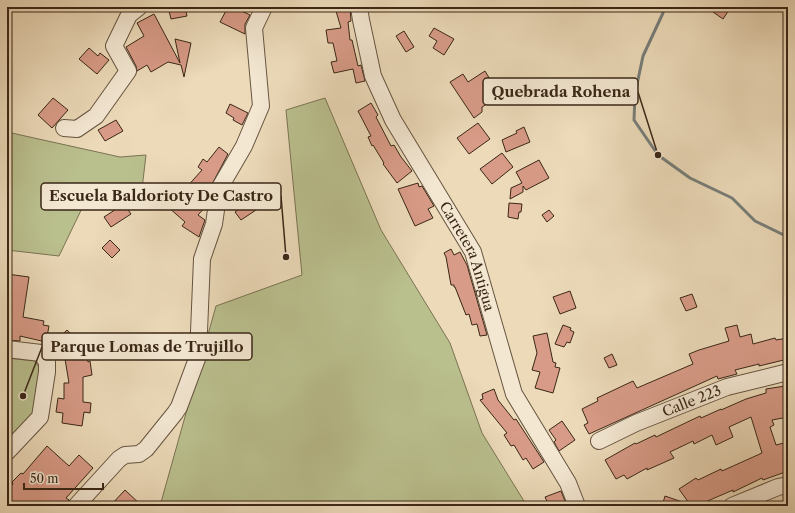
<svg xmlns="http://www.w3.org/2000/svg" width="795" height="513" font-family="'Libre Caslon Text',serif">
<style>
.green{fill:#babf8e;stroke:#7a7352}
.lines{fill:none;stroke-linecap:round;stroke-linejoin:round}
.stream{stroke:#777d79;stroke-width:3}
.building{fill:#d89b87;stroke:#3a2717}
.minor-casing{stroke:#665440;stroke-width:18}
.minor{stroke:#f3e7d2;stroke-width:16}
.labels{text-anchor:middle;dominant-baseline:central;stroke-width:3;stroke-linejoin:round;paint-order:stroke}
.street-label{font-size:14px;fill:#3a2717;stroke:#f3e7d2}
.leader{fill:none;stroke:#3a2717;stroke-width:1.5}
.callout-dot{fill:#3a2717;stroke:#f3e7d2;stroke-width:1.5}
.callout{fill:#f3e7d2;stroke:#3a2717;stroke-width:1.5}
.callout-label{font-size:15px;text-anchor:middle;font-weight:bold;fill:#3a2717}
</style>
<rect width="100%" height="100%" fill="#ecdab9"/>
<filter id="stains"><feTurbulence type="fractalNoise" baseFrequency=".005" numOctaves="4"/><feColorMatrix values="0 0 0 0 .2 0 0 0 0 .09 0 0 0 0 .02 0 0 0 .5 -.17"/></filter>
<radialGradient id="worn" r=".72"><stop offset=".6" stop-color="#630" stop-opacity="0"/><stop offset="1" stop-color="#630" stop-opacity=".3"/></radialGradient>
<g class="green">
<path d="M325 98 381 230 450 343 482 433 527 506H160L216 306 302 275 286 110Z"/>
<path d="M7 132 120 157 146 155 142 189 86 200 59 256 7 250Z"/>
<path d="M7 358 35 361 40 369 35 412 7 445Z"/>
</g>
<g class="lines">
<path class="stream" d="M662 7 663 13 643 56 635 94 634 120 658 155 690 178 732 198 755 221 788 237"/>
</g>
<g class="building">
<path d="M168 7H185L187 16 171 19Z"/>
<path d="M228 7H233L250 15 245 24V34L220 22Z"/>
<path d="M338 7H350L351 21 348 22 350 40H352L358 66 361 65 365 81 356 83 353 69 334 73 331 62 337 61 333 43H328L326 30 341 28 336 11 339 10Z"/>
<path d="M716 7H731L723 19 713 12Z"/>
<path d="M154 14 180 63 175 39 191 43 184 77 181 65 168 62 151 72 147 65 137 71 136 66 126 47 144 36 137 23Z"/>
<path d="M434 28 454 39 444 55 433 48 437 41 429 36Z"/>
<path d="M404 31 414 47 406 52 396 36Z"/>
<path d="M89 48 98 56 100 53 109 60 97 74 79 59Z"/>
<path d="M485 71 500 96 482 107V112L474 118 450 82 463 74 468 82Z"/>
<path d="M53 98 68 110 52 128 38 115Z"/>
<path d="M371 103 378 115 376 117 391 146 394 145 401 157 412 171 397 183 383 164 384 163 373 145 372 146 368 137 371 136 358 111Z"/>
<path d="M230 104 248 113 242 125 233 120 234 118 226 113Z"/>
<path d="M116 120 123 131 105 141 98 130Z"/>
<path d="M478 123 490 139 469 154 457 138Z"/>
<path d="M524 127 530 142 506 152 502 140 517 133 516 131Z"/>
<path d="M219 147 228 154 210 188 199 200 206 206 198 215 205 220 199 237 182 226 185 222 167 206 175 198 176 199 202 170 198 167 203 159 207 162Z"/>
<path d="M502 153 513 167 492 184 480 169Z"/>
<path d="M539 160 549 178 526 190 523 186V192L510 199 511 188 522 183 516 172Z"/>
<path d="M418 183 419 187 422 186 434 206 428 209 433 218 415 226 398 189Z"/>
<path d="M249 201 256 210 241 220 235 212Z"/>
<path d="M509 203 522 204 521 212H519L518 219 508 217Z"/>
<path d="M124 204 131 214 111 227 104 217Z"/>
<path d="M549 210 554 216 547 222 542 215Z"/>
<path d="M110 240 120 250 112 258 102 248Z"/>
<path d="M451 249 454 255 460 252 467 265 487 335 480 336 477 324 472 325 469 314 466 315 455 287H454V285H451L446 257 444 253Z"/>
<path d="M7 274 29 277 23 317 44 321 43 325 49 326 46 342 20 336V341L7 340Z"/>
<path d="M570 291 576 308 560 314 553 297Z"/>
<path d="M692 294 697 307 686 311 680 298Z"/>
<path d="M563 325 571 328 570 330 574 332 570 343 567 342 564 347 555 344Z"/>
<path d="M737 325 740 337 751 334 753 344 775 338 776 340 788 338V359L759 366V364L735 370 737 374 718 379 717 376 589 434 584 425 588 423 582 409 598 401 597 398 633 381 637 388 693 364 689 354 699 350 729 341 725 328Z"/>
<path d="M67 330 75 338 76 337 85 349 88 362 90 361 92 375 83 377V402L91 403 90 413 84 412 82 426 62 423 63 413 56 412 58 398 64 399V383H69L65 359 51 345Z"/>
<path d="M547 333 553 362 556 363 555 367 560 368 553 393 535 388 540 372 532 370 537 353 533 336Z"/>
<path d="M612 354 617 365 609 368 604 358Z"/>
<path d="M785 386 788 400V417L772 420 774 425 770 427 776 445 788 442V471L763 480 762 478 733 492V490L703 503 698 506H691L679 489 696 478 698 480 721 469 722 471 762 453 751 417 729 427 733 437 716 445 712 435 694 444 693 441 670 452 674 458 647 470V468L627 479 624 475 616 479 605 460 635 443 636 444 655 435 656 437 700 416 701 418 721 409V410L746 399 766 393V389Z"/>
<path d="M494 389 498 400 514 420 516 419 544 462 533 469 526 458 523 460 514 445 511 446 504 435 507 433 480 400 483 399 482 394Z"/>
<path d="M562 421 575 440 559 451 554 442 556 440 549 430Z"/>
<path d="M47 446 69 466 79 455 93 468 66 498 69 500 64 506H7V490L13 484 12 482 21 473 23 474Z"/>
<path d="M125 490 142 506H110Z"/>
<path d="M561 491 567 506H549L545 497Z"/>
<path d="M665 496 688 504V506H662Z"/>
</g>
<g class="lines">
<defs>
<g id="minor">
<path id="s1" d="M359 7 361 20 373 76 393 120 473 252 514 394 568 483 577 506"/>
<path d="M64 128 77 129 96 116 128 71 114 46 129 15 139 7"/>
<path d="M7 349 41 353 47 362V372L40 417 7 452"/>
<path id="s2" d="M599 441 636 423 727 387 788 372"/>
<path d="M76 506 119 459 125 455 139 454 146 449 175 413 179 407 198 356 202 259 214 224 219 189 244 146 261 106 254 28 264 7"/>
<path d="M732 506 778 487 788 485"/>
</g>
</defs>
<use href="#minor" class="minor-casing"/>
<use href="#minor" class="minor"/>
</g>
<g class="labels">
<g class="street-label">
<text stroke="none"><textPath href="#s1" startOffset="275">Carretera Antigua</textPath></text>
<text stroke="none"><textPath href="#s2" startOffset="101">Calle 223</textPath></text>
</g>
</g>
<path class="leader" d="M658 155L638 92M286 257L281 196M23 396L42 347"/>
<g class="callout-dot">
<circle cx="658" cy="155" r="4"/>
<circle cx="286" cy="257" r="4"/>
<circle cx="23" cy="396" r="4"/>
</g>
<g class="callout">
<rect x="483" y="78" width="155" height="27" rx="4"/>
<rect x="41" y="183" width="240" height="27" rx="4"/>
<rect x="42" y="333" width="210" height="27" rx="4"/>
</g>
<g class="callout-label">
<text x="561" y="97">Quebrada Rohena</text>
<text x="161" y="201">Escuela Baldorioty De Castro</text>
<text x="147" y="352">Parque Lomas de Trujillo</text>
</g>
<rect width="795" height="513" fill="none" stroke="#ecdab9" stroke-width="24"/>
<rect x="8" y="8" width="779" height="497" fill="none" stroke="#3a2717" stroke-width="2"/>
<rect x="12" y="12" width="771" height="489" fill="none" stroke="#3a2717"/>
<path d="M24 483v6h79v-6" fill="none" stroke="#3a2717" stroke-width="2"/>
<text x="30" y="483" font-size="12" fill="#3a2717" stroke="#f3e7d2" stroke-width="3" paint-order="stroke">50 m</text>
<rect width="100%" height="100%" filter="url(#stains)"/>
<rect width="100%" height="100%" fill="url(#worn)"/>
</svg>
